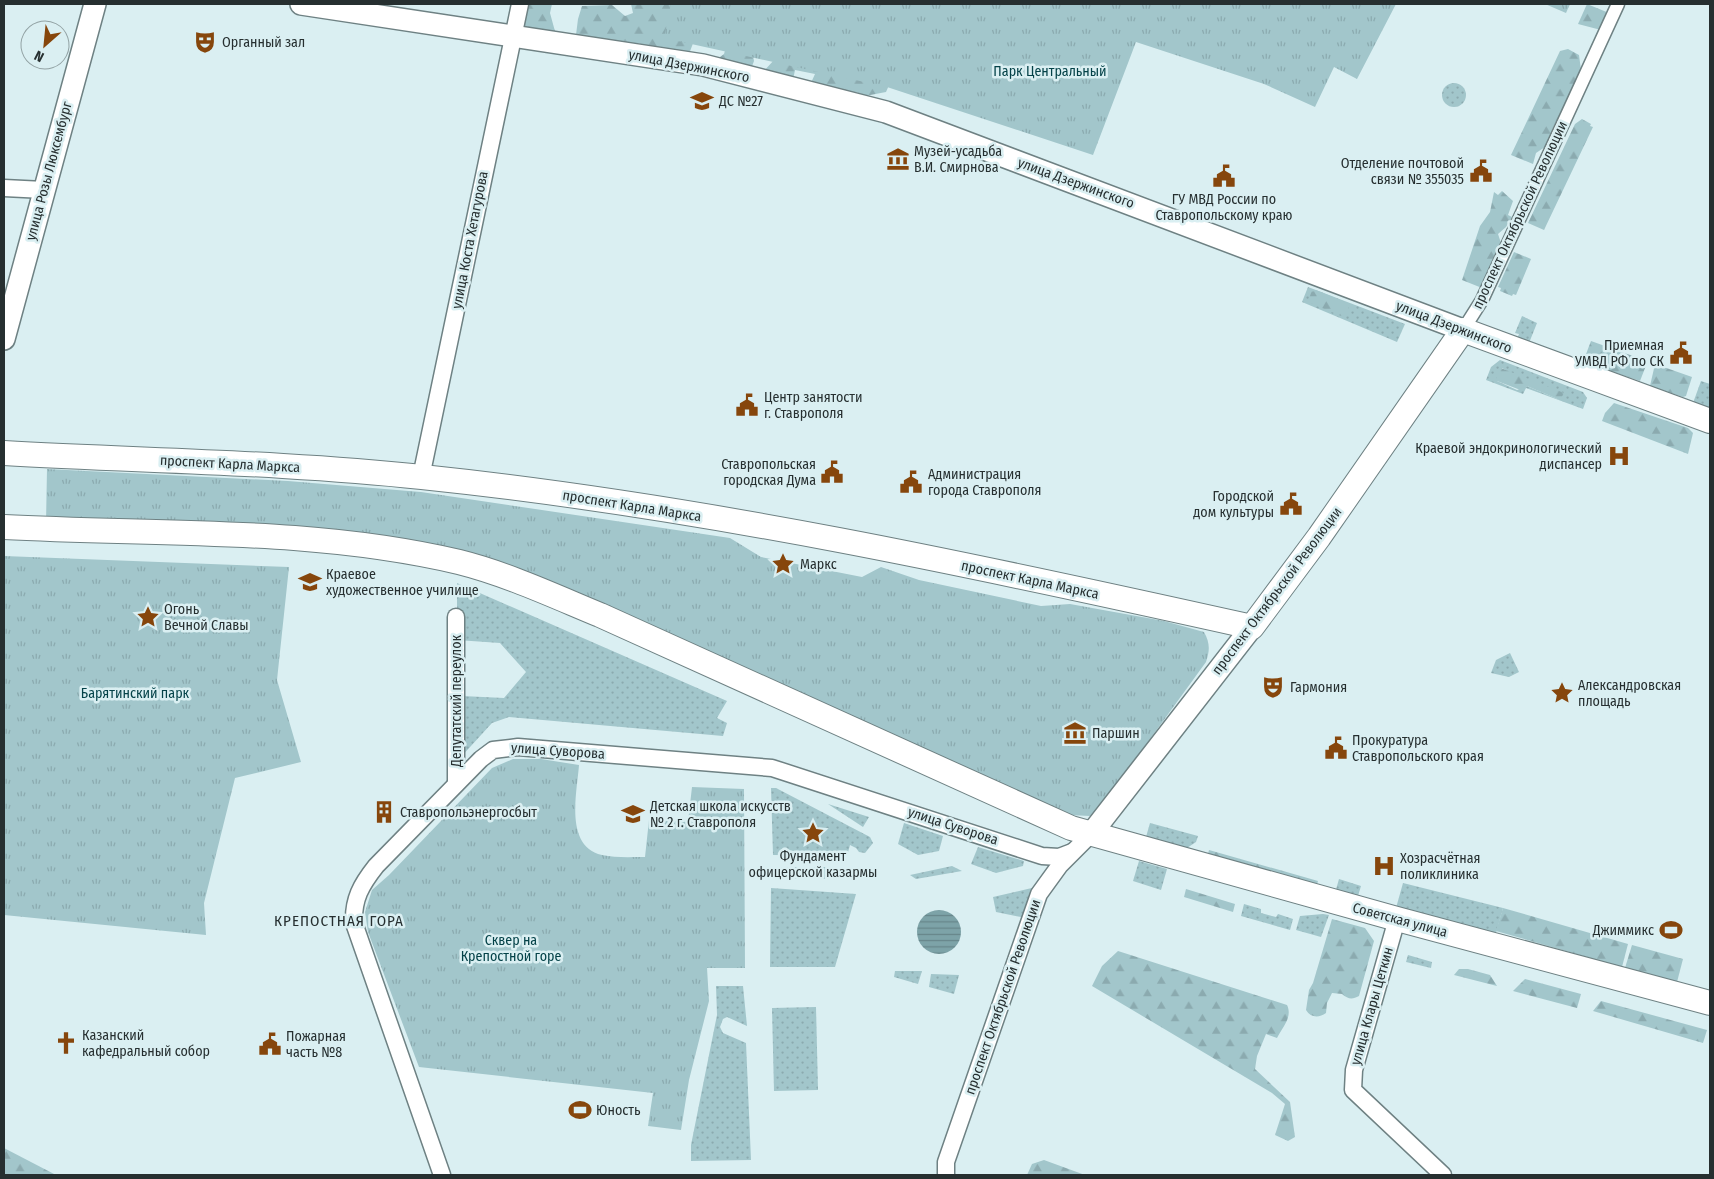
<svg xmlns="http://www.w3.org/2000/svg" width="1714" height="1179" font-family="'Fira Sans Condensed',sans-serif">
<style>
.grass{fill:url(#grass-dots);fill-rule:evenodd}
.forest{fill:url(#forest-firs)}
.park{fill:url(#park-tufts)}
.water{fill:url(#water-rules)}
.lines{fill:none;stroke-linecap:round;stroke-linejoin:round}
.pedestrian-casing{stroke:#6e8183;stroke-width:15}
.minor-casing{stroke:#6e8183;stroke-width:19}
.tertiary-casing{stroke:#6e8183;stroke-width:24}
.secondary-casing{stroke:#6e8183;stroke-width:26}
.pedestrian{stroke:#fff;stroke-width:12}
.minor{stroke:#fff;stroke-width:16}
.tertiary{stroke:#fff;stroke-width:21}
.secondary{stroke:#fff;stroke-width:24}
.labels{text-anchor:middle;dominant-baseline:central;stroke-width:5;stroke-linejoin:round;paint-order:stroke}
.poi-label{font-size:14px;fill:#262f30;stroke:#daeff2;text-anchor:start}
.street-label{font-size:14px;fill:#262f30;stroke:#daeff2}
.park-label{font-size:14px;fill:#044248;stroke:#daeff2}
.neighbourhood-label{font-size:15px;letter-spacing:1px;fill:#262f30;stroke:#daeff2}
</style>
<defs>
<pattern id="grass-dots" width="8" height="8" patternUnits="userSpaceOnUse" patternTransform="scale(1.25)"><rect width="8" height="8" fill="#a2c6cb"/><path d="M2 2h.1M6 6h.1" fill="none" stroke="#8baaaf" stroke-width="1.8" stroke-linecap="round"/></pattern>
<pattern id="forest-firs" width="22" height="20" patternUnits="userSpaceOnUse" patternTransform="scale(1.25)"><rect width="22" height="20" fill="#a2c6cb"/><path d="M5 1l3.5 6h-7zM16 11l3.5 6h-7z" fill="#8baaaf"/></pattern>
<pattern id="park-tufts" width="24" height="20" patternUnits="userSpaceOnUse" patternTransform="scale(1.25)"><rect width="24" height="20" fill="#a2c6cb"/><path d="M3 7l-1-3M5 7V3M7 7l1-3M15 17l-1-3M17 17v-4M19 17l1-3" fill="none" stroke="#8baaaf"/></pattern>
<pattern id="water-rules" width="6" height="5" patternUnits="userSpaceOnUse" patternTransform="scale(1.25)"><rect width="6" height="5" fill="#7da3a8"/><path d="M0 2.5h6" fill="none" stroke="#668589"/></pattern>
</defs>
<rect width="100%" height="100%" fill="#daeff2"/>
<g class="grass">
<circle cx="1454" cy="95" r="12"/>
<path d="M1308 287 1405 324 1397 342 1302 302Z"/>
<path d="M1522 316 1537 323 1529 343 1517 339 1519 334 1515 333Z"/>
<path d="M1500 360 1583 392 1587 398 1583 409 1526 388 1523 394 1486 380 1491 367ZM1502 368 1560 400 1527 386 1517 390 1497 381Z"/>
<path d="M1701 381 1710 384V409L1693 403Z"/>
<path d="M457 583 727 701 717 718 727 723 723 736 509 717 492 723 460 758 462 696 504 698 526 672 500 643 457 640Z"/>
<path d="M1510 653 1519 672 1509 677 1491 673 1496 660Z"/>
<path d="M771 788H776L870 837 873 843 865 853 859 852 856 848 850 845 847 856 773 855Z"/>
<path d="M828 804 869 817 863 827Z"/>
<path d="M904 823 943 836 939 851 918 855 898 844Z"/>
<path d="M1150 823 1198 836 1196 842 1187 848 1146 837Z"/>
<path d="M978 847 1024 861 1023 866 996 873 971 864Z"/>
<path d="M1139 861 1167 869 1161 890 1133 881Z"/>
<path d="M952 866 962 871 916 879 910 875Z"/>
<path d="M775 867H838L835 879 775 878Z"/>
<path d="M1339 879 1361 886 1358 896 1335 893Z"/>
<path d="M1403 883 1503 908 1494 940 1394 915Z"/>
<path d="M1036 887 1026 918 996 912 993 897Z"/>
<path d="M771 888 856 894 835 967H770Z"/>
<path d="M1244 904 1261 909V913L1276 917 1278 914 1293 919 1290 930 1241 916Z"/>
<path d="M1323 914 1329 915 1321 937 1296 930 1300 916Z"/>
<path d="M1408 955 1432 962 1431 968 1406 962Z"/>
<path d="M895 971H922L918 984 894 977Z"/>
<path d="M931 974 959 975 954 994 929 987Z"/>
<path d="M716 986H743L747 1026 727 1017 723 1019 720 1027 723 1033 746 1043 751 1160 691 1161V1145L717 1015Z"/>
<path d="M816 1007 818 1090 774 1091 772 1008Z"/>
</g>
<g class="forest">
<path d="M528 4H552L550 13 556 35 537 47 514 19Z"/>
<path d="M631 4H848L890 83 886 92 865 96 856 92 847 100 810 85 815 74 795 70 793 80 763 72 774 60 753 56 754 61 751 69 712 63 724 54 726 47 695 38 689 54 646 51 639 43 629 49 576 35 578 19 582 6 612 5 625 16 633 13Z"/>
<path d="M1587 4 1609 13 1601 30 1578 24Z"/>
<path d="M1568 49 1579 55 1581 70 1552 130 1548 145 1536 153 1533 164 1511 155 1560 51Z"/>
<path d="M1582 119 1591 124 1590 126 1593 127 1544 230 1528 223 1575 124Z"/>
<path d="M1502 191 1513 201 1508 215 1512 217 1506 227 1498 234 1502 246 1482 288 1462 280 1480 226 1490 212 1494 192 1498 195Z"/>
<path d="M1514 252 1531 259 1516 295 1513 294 1512 296 1500 291 1501 288 1498 287Z"/>
<path d="M1316 290 1350 304 1347 312 1341 316 1308 302 1311 293Z"/>
<path d="M1591 341 1644 360 1647 363 1640 381 1583 362Z"/>
<path d="M1655 364 1692 377 1686 396 1683 397 1650 386Z"/>
<path d="M1501 368 1564 393 1560 400 1527 386 1523 391 1497 381 1496 376Z"/>
<path d="M1614 403 1688 428 1693 433 1688 454 1602 421 1605 413Z"/>
<path d="M1209 850 1318 881 1316 888 1207 858Z"/>
<path d="M1186 889 1235 904 1233 912 1184 897Z"/>
<path d="M1503 908 1628 944 1622 967 1496 931Z"/>
<path d="M1332 919 1365 928 1374 941 1359 996C1352 1000 1348 999 1342 994L1332 993 1327 1003 1326 1013C1319 1018 1311 1018 1306 1010L1309 990 1313 983Z"/>
<path d="M1632 945 1683 959 1677 982 1625 968Z"/>
<path d="M1118 951 1287 1005C1293 1017 1282 1028 1277 1038L1266 1034 1257 1056 1255 1069 1290 1102 1295 1137 1288 1141 1275 1135 1285 1104 1272 1093 1092 986 1102 966Z"/>
<path d="M1459 969H1468L1490 975 1497 986 1454 975Z"/>
<path d="M1525 979 1581 994 1577 1008 1513 991Z"/>
<path d="M1601 1001 1707 1030 1703 1043 1593 1011Z"/>
<path d="M4 1148 56 1175H4Z"/>
<path d="M1044 1160 1085 1175H1027L1032 1164Z"/>
</g>
<g class="park">
<path d="M671 4H1396L1357 79 1334 67 1315 107 1264 84 1136 42 1093 155 887 87 664 38Z"/>
<path d="M1545 4H1570L1566 13Z"/>
<path d="M47 469 288 481 421 492 730 538 761 557 862 577 881 567 919 580 1041 606 1070 604 1164 621 1204 632C1210 643 1210 650 1206 662L1097 812 1090 816 1069 815 486 564 46 523Z"/>
<path d="M4 556 289 567 277 680 301 762 235 778 204 903 206 935 4 915Z"/>
<path d="M513 759H541L579 765C577 793 564 846 602 855 615 858 631 857 645 857L649 820 688 822 692 787 744 789 745 968H707L709 1001 689 1080 681 1130 648 1126 653 1093 419 1067 368 932 365 912 372 890 389 875 492 768Z"/>
</g>
<circle class="water" cx="939" cy="932" r="22"/>
<g class="lines">
<defs>
<path id="pedestrian" d="M1463 330 1482 300 1618 4"/>
<g id="minor">
<path d="M4 188 44 190"/>
<path d="M421 477 520 4"/>
<path d="M456 784V617"/>
<path d="M1397 919 1354 1070 1353 1090 1443 1175"/>
<path d="M442 1175 354 923C353 899 361 885 376 866L481 759 493 750 518 747 772 768 1042 856 1059 857 1072 852"/>
<path d="M946 1175V1162L1039 894 1060 865 1091 834"/>
</g>
<g id="tertiary">
<path d="M301 4 703 65 886 112 1463 330"/>
<path d="M4 339 95 4"/>
<path d="M1091 834 1252 627"/>
</g>
<g id="secondary">
<path d="M4 453C143 461 283 462 422 477 701 506 978 566 1252 627L1319 537 1463 330 1710 421"/>
<path d="M4 527C156 535 310 527 459 562 507 574 554 596 600 615L1071 828 1397 919 1710 1003"/>
</g>
</defs>
<use href="#pedestrian" class="pedestrian-casing"/>
<use href="#minor" class="minor-casing"/>
<use href="#tertiary" class="tertiary-casing"/>
<use href="#secondary" class="secondary-casing"/>
<use href="#pedestrian" class="pedestrian"/>
<use href="#minor" class="minor"/>
<use href="#tertiary" class="tertiary"/>
<use href="#secondary" class="secondary"/>
</g>
<defs>
<symbol id="theatre-bare" viewBox="-9 -9 18 18"><path d="M-5-5.5Q0-4 5-5.5V0Q5 5 0 6Q-5 5-5 0ZM-3.3-2.5H-1v1.5H-3.3ZM1-2.5H3.3v1.5H1ZM-2.8 1Q0 5.5 2.8 1Z" fill="#86460c" stroke="#daeff2" stroke-width="2.5" paint-order="stroke"/></symbol>
<symbol id="school-bare" viewBox="-9 -9 18 18"><path d="M0-5L7-2L0 1L-7-2ZM-4 1L0 2.5L4 1V4Q0 6-4 4Z" fill="#86460c" stroke="#daeff2" stroke-width="2.5" paint-order="stroke"/></symbol>
<symbol id="museum-bare" viewBox="-9 -9 18 18"><path d="M0-6L6-3V-2H-6V-3ZM-5-1h2V3h-2ZM-1-1h2V3h-2ZM3-1h2V3H3ZM-6 4H6V6H-6Z" fill="#86460c" stroke="#daeff2" stroke-width="2.5" paint-order="stroke"/></symbol>
<symbol id="civic-bare" viewBox="-9 -9 18 18"><path d="M-.6-6.5H3V-4.5H.6V-3L4-1V1h2V6H-6V1h2V-1L-.6-3ZM-1.2 2.5V6h2.4V2.5Z" fill="#86460c" stroke="#daeff2" stroke-width="2.5" paint-order="stroke"/></symbol>
<symbol id="hospital-bare" viewBox="-9 -9 18 18"><path d="M-5-5h3v3.5h4V-5h3V5h-3V1.5h-4V5h-3Z" fill="#86460c" stroke="#daeff2" stroke-width="2.5" paint-order="stroke"/></symbol>
<symbol id="sight-bare" viewBox="-9 -9 18 18"><path d="M0-6L1.8-2.2L6-1.7L2.9 1.2L3.7 5.4L0 3.3L-3.7 5.4L-2.9 1.2L-6-1.7L-1.8-2.2Z" fill="#86460c" stroke="#daeff2" stroke-width="2.5" paint-order="stroke"/></symbol>
<symbol id="university-bare" viewBox="-9 -9 18 18"><path d="M0-5L7-2L0 1L-7-2ZM-4 1L0 2.5L4 1V4Q0 6-4 4Z" fill="#86460c" stroke="#daeff2" stroke-width="2.5" paint-order="stroke"/></symbol>
<symbol id="building-bare" viewBox="-9 -9 18 18"><path d="M-4-6H4V6H1V3H-1V6H-4ZM-2.5-4.3h1.7v1.8h-1.7ZM.8-4.3h1.7v1.8H.8ZM-2.5-1h1.7V.8h-1.7ZM.8-1h1.7V.8H.8Z" fill="#86460c" stroke="#daeff2" stroke-width="2.5" paint-order="stroke"/></symbol>
<symbol id="stadium-bare" viewBox="-9 -9 18 18"><path d="M0-5a6.5 5 0 1 0 0 10a6.5 5 0 1 0 0-10ZM-3.5-1.8h7v3.6h-7Z" fill="#86460c" stroke="#daeff2" stroke-width="2.5" paint-order="stroke"/></symbol>
<symbol id="church-bare" viewBox="-9 -9 18 18"><path d="M-1.2-6h2.4v3.5h3.3v2.4h-3.3V6h-2.4V-.1h-3.3v-2.4h3.3Z" fill="#86460c" stroke="#daeff2" stroke-width="2.5" paint-order="stroke"/></symbol>
</defs>
<g fill-rule="evenodd">
<use href="#theatre-bare" x="189" y="26" width="32" height="32"/>
<use href="#school-bare" x="686" y="85" width="32" height="32"/>
<use href="#museum-bare" x="882" y="143" width="32" height="32"/>
<use href="#civic-bare" x="1465" y="155" width="32" height="32"/>
<use href="#civic-bare" x="1208" y="160" width="32" height="32"/>
<use href="#civic-bare" x="1665" y="337" width="32" height="32"/>
<use href="#civic-bare" x="731" y="389" width="32" height="32"/>
<use href="#hospital-bare" x="1603" y="440" width="32" height="32"/>
<use href="#civic-bare" x="816" y="456" width="32" height="32"/>
<use href="#civic-bare" x="895" y="466" width="32" height="32"/>
<use href="#civic-bare" x="1275" y="488" width="32" height="32"/>
<use href="#sight-bare" x="767" y="548" width="32" height="32"/>
<use href="#university-bare" x="294" y="566" width="32" height="32"/>
<use href="#sight-bare" x="132" y="601" width="32" height="32"/>
<use href="#theatre-bare" x="1257" y="671" width="32" height="32"/>
<use href="#sight-bare" x="1546" y="677" width="32" height="32"/>
<use href="#museum-bare" x="1059" y="717" width="32" height="32"/>
<use href="#civic-bare" x="1320" y="732" width="32" height="32"/>
<use href="#building-bare" x="368" y="796" width="32" height="32"/>
<use href="#school-bare" x="617" y="798" width="32" height="32"/>
<use href="#sight-bare" x="797" y="817" width="32" height="32"/>
<use href="#hospital-bare" x="1368" y="850" width="32" height="32"/>
<use href="#stadium-bare" x="1655" y="914" width="32" height="32"/>
<use href="#church-bare" x="50" y="1027" width="32" height="32"/>
<use href="#civic-bare" x="254" y="1028" width="32" height="32"/>
<use href="#stadium-bare" x="564" y="1094" width="32" height="32"/>
</g>
<g class="labels">
<g class="poi-label">
<text x="222" y="42">Органный зал</text>
<text x="719" y="101">ДС №27</text>
<text x="914" y="151">Музей-усадьба<tspan x="914" dy="16">В.И. Смирнова</tspan></text>
<text x="1464" y="163" text-anchor="end">Отделение почтовой<tspan x="1464" dy="16">связи № 355035</tspan></text>
<text x="1224" y="199" text-anchor="middle">ГУ МВД России по<tspan x="1224" dy="16">Ставропольскому краю</tspan></text>
<text x="1664" y="345" text-anchor="end">Приемная<tspan x="1664" dy="16">УМВД РФ по СК</tspan></text>
<text x="764" y="397">Центр занятости<tspan x="764" dy="16">г. Ставрополя</tspan></text>
<text x="1602" y="448" text-anchor="end">Краевой эндокринологический<tspan x="1602" dy="16">диспансер</tspan></text>
<text x="816" y="464" text-anchor="end">Ставропольская<tspan x="816" dy="16">городская Дума</tspan></text>
<text x="928" y="474">Администрация<tspan x="928" dy="16">города Ставрополя</tspan></text>
<text x="1274" y="496" text-anchor="end">Городской<tspan x="1274" dy="16">дом культуры</tspan></text>
<text x="800" y="564">Маркс</text>
<text x="326" y="574">Краевое<tspan x="326" dy="16">художественное училище</tspan></text>
<text x="164" y="609">Огонь<tspan x="164" dy="16">Вечной Славы</tspan></text>
<text x="1578" y="685">Александровская<tspan x="1578" dy="16">площадь</tspan></text>
<text x="1290" y="687">Гармония</text>
<text x="1092" y="733">Паршин</text>
<text x="1352" y="740">Прокуратура<tspan x="1352" dy="16">Ставропольского края</tspan></text>
<text x="650" y="806">Детская школа искусств<tspan x="650" dy="16">№ 2 г. Ставрополя</tspan></text>
<text x="400" y="812">Ставропольэнергосбыт</text>
<text x="813" y="856" text-anchor="middle">Фундамент<tspan x="813" dy="16">офицерской казармы</tspan></text>
<text x="1400" y="858">Хозрасчётная<tspan x="1400" dy="16">поликлиника</tspan></text>
<text x="1654" y="930" text-anchor="end">Джиммикс</text>
<text x="82" y="1035">Казанский<tspan x="82" dy="16">кафедральный собор</tspan></text>
<text x="286" y="1036">Пожарная<tspan x="286" dy="16">часть №8</tspan></text>
<text x="596" y="1110">Юность</text>
</g>
<g class="street-label">
<text transform="translate(689 66) rotate(11)">улица Дзержинского</text>
<text transform="translate(49 171) rotate(-75)">улица Розы Люксембург</text>
<text transform="translate(1076 183) rotate(20)">улица Дзержинского</text>
<text transform="translate(1520 215) rotate(-65)">проспект Октябрьской Революции</text>
<text transform="translate(470 240) rotate(-79)">улица Коста Хетагурова</text>
<text transform="translate(1454 327) rotate(21)">улица Дзержинского</text>
<text transform="translate(230 464) rotate(3)">проспект Карла Маркса</text>
<text transform="translate(632 506) rotate(9)">проспект Карла Маркса</text>
<text transform="translate(1030 580) rotate(12)">проспект Карла Маркса</text>
<text transform="translate(1277 591) rotate(-53)">проспект Октябрьской Революции</text>
<text transform="translate(456 701) rotate(-90)">Депутатский переулок</text>
<text transform="translate(558 751) rotate(4)">улица Суворова</text>
<text transform="translate(953 826) rotate(18)">улица Суворова</text>
<text transform="translate(1400 920) rotate(15)">Советская улица</text>
<text transform="translate(1003 997) rotate(-71)">проспект Октябрьской Революции</text>
<text transform="translate(1372 1006) rotate(-74)">улица Клары Цеткин</text>
</g>
<g class="park-label">
<text x="1050" y="71">Парк Центральный</text>
<text x="135" y="693">Барятинский парк</text>
<text x="511" y="940">Сквер на<tspan x="511" dy="16">Крепостной горе</tspan></text>
</g>
<g class="neighbourhood-label">
<text x="339" y="921">КРЕПОСТНАЯ ГОРА</text>
</g>
</g>
<rect width="1714" height="1179" fill="none" stroke="#262f30" stroke-width="10"/>
<g transform="translate(45 45) rotate(207)"><circle r="24" fill="#daeff2" stroke="#92a2a4"/>
<path d="M0-4L9 19L0 12L-9 19Z" fill="#86460c"/>
<text y="-8" font-size="14" font-weight="bold" text-anchor="middle" fill="#262f30">N</text>
</g>
</svg>
